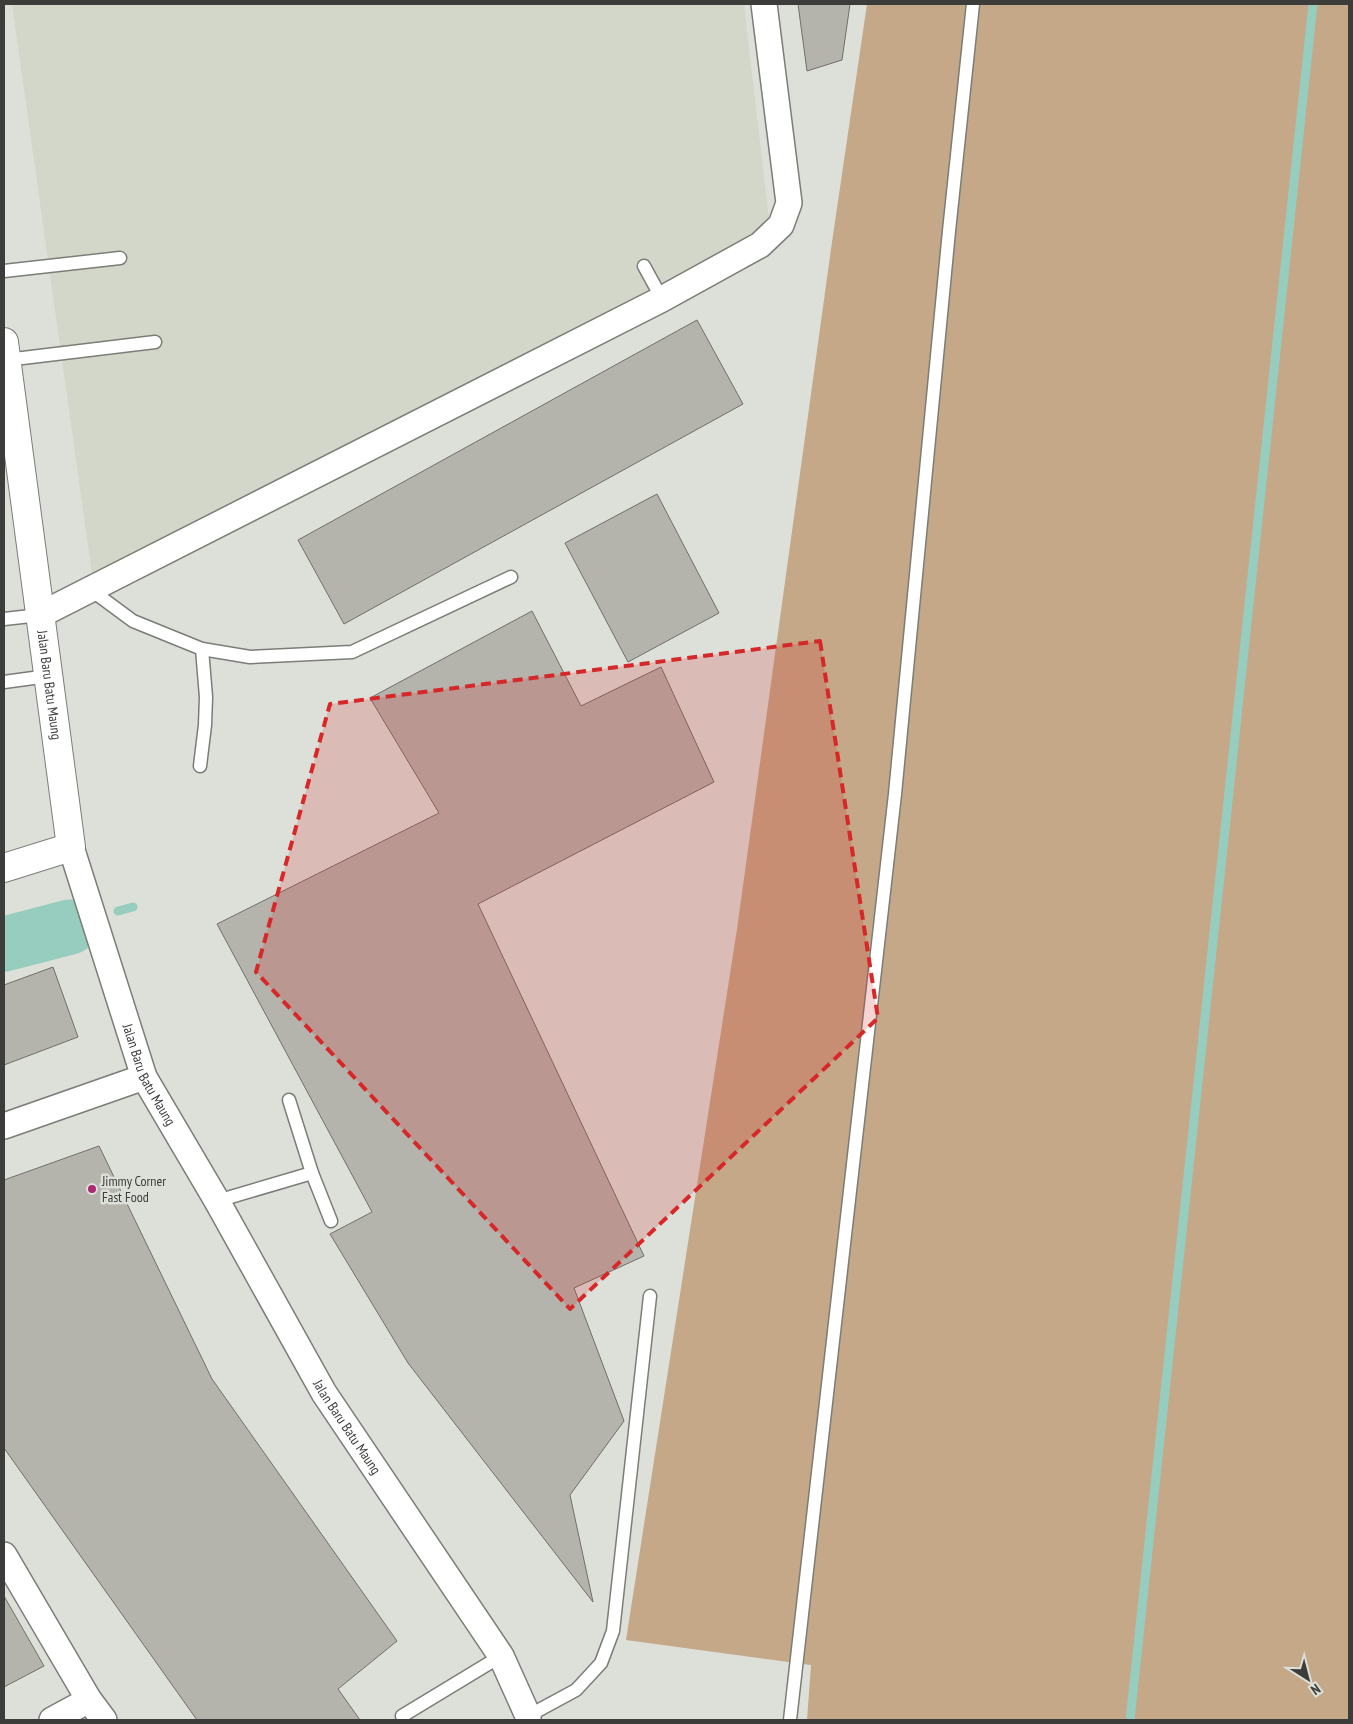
<svg xmlns="http://www.w3.org/2000/svg" width="1353" height="1724" font-family="'PT Sans Narrow',sans-serif">
<style>
.built{fill:#d2d7c9}
.green{fill:#c4a888}
.lines{fill:none;stroke-linecap:round;stroke-linejoin:round}
.stream{stroke:#97cdbe;stroke-width:9}
.river{stroke:#97cdbe;stroke-width:55}
.building{fill:#b4b3ac;stroke:#706f68}
.service-casing{stroke:#7b7d77;stroke-width:15}
.minor-casing{stroke:#7b7d77;stroke-width:28}
.tertiary-casing{stroke:#7b7d77;stroke-width:30}
.service{stroke:#fff;stroke-width:12}
.minor{stroke:#fff;stroke-width:25}
.tertiary{stroke:#fff;stroke-width:28}
.marked{fill:#d62828;fill-opacity:0.2;stroke:#d62828;stroke-width:4;stroke-dasharray:10 6;stroke-linejoin:round}
.poi-dot{fill:#ac2974;stroke:#dde0d9;stroke-width:2}
.labels{text-anchor:middle;dominant-baseline:central;stroke-width:5;stroke-linejoin:round;paint-order:stroke}
.street-label{font-size:14px;fill:#3c3d3b;stroke:#dde0d9}
.poi-label{font-size:14px;fill:#3c3d3b;stroke:#dde0d9;text-anchor:start}
</style>
<rect width="100%" height="100%" fill="#dde0d9"/>
<path class="built" d="M12 4H744L770 228 92 574Z"/>
<path class="green" d="M867 4H1349V1720H807L811 1665 626 1640 737 929 832 242Z"/>
<g class="lines">
<g class="stream">
<path d="M118 911 133 907"/>
<path d="M1130 1720 1313 4"/>
</g>
<path class="river" d="M4 944 70 927"/>
</g>
<g class="building">
<path d="M798 4H850L842 60 807 71Z"/>
<path d="M697 320 743 404 344 624 298 540Z"/>
<path d="M657 494 719 613 628 662 565 543Z"/>
<path d="M532 611 581 706 661 667 714 782 478 904 644 1256 574 1288 624 1421 570 1495 593 1602 408 1363 330 1234 372 1212 217 924 439 813 370 698Z"/>
<path d="M53 967 78 1037 4 1065V985Z"/>
<path d="M99 1146 212 1379 397 1641 338 1689 360 1720H197L4 1448V1180Z"/>
<path d="M4 1596 44 1666 4 1687Z"/>
</g>
<g class="lines">
<defs>
<g id="service">
<path d="M644 266 662 299"/>
<path d="M4 271 120 258"/>
<path d="M6 360 155 342"/>
<path d="M91 590 133 621 202 649 250 657 352 652 511 577"/>
<path d="M4 619 40 615"/>
<path d="M4 682 48 676"/>
<path d="M200 766 205 725 206 697 202 649"/>
<path d="M289 1100 312 1173"/>
<path d="M217 1201 312 1173 331 1221"/>
<path d="M402 1716 501 1656"/>
<path d="M528 1716 576 1690 601 1663 613 1631 650 1296"/>
<path d="M790 1720 895 794 949 231 973 4"/>
</g>
<g id="minor">
<path d="M40 615 662 299 760 245 781 225 789 203 764 4"/>
<path id="s1" d="M71 847 144 1077 217 1201 324 1393 501 1656 528 1716V1720"/>
<path d="M4 1126 144 1077"/>
<path d="M4 1555 89 1700 104 1720"/>
<path d="M52 1720 89 1700"/>
</g>
<g id="tertiary">
<path id="s2" d="M4 342 71 847 4 868"/>
</g>
</defs>
<use href="#service" class="service-casing"/>
<use href="#minor" class="minor-casing"/>
<use href="#tertiary" class="tertiary-casing"/>
<use href="#service" class="service"/>
<use href="#minor" class="minor"/>
<use href="#tertiary" class="tertiary"/>
</g>
<path class="marked" d="M820 641 878 1018 570 1309 256 972 330 704Z"/>
<circle class="poi-dot" cx="92" cy="1189" r="5"/>
<g class="labels">
<g class="street-label">
<text stroke="none"><textPath href="#s2" startOffset="346">Jalan Baru Batu Maung</textPath></text>
<text stroke="none"><textPath href="#s1" startOffset="241">Jalan Baru Batu Maung</textPath></text>
<text stroke="none"><textPath href="#s1" startOffset="646">Jalan Baru Batu Maung</textPath></text>
</g>
<g class="poi-label">
<text x="102" y="1181">Jimmy Corner<tspan x="102" dy="16">Fast Food</tspan></text>
</g>
</g>
<rect width="1353" height="1724" fill="none" stroke="#3c3d3b" stroke-width="10"/>
<g transform="translate(1308 1679) rotate(144)" stroke="#dde0d9" stroke-width="4" paint-order="stroke">
<path d="M0-4L9 19L0 12L-9 19Z" fill="#3c3d3b"/>
<text y="-8" font-size="14" font-weight="bold" text-anchor="middle" fill="#3c3d3b">N</text>
</g>
</svg>
